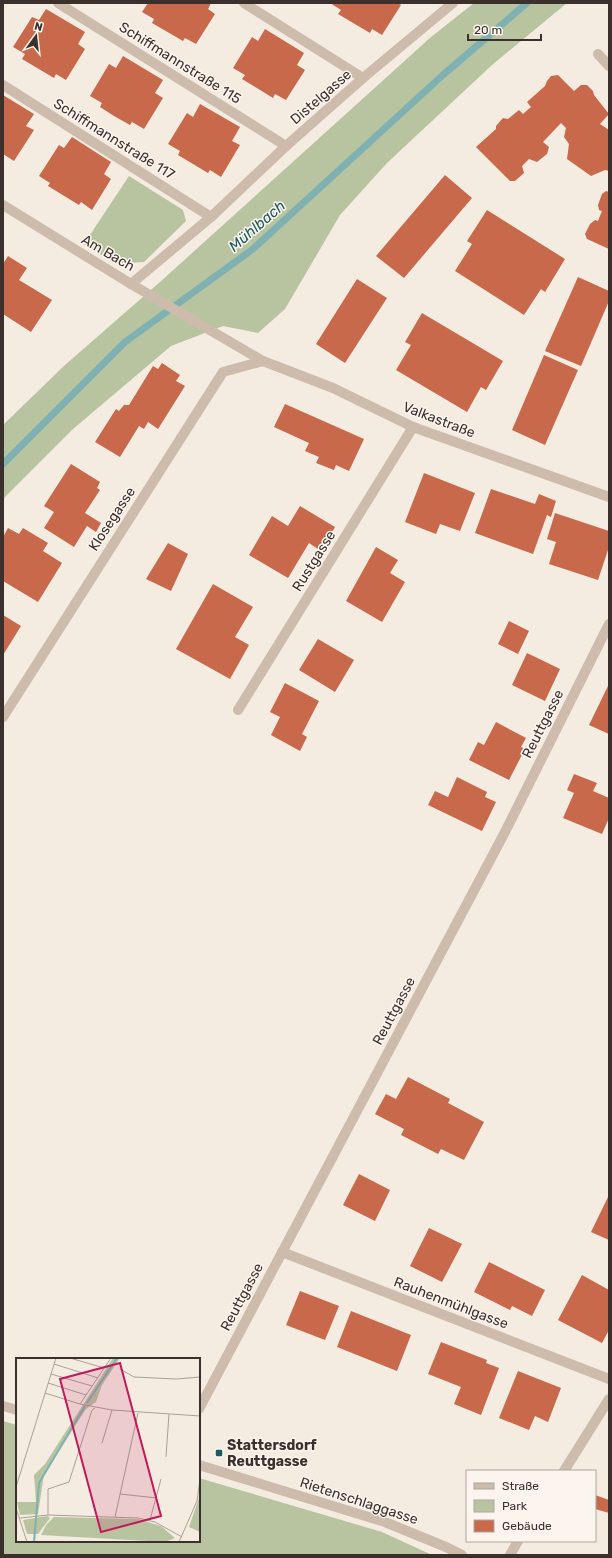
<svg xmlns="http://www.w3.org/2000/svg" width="612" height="1558" font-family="Rubik,sans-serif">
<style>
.green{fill:#b8c4a0}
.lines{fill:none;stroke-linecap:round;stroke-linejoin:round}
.stream{stroke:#7fb0b2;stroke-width:7}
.building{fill:#c8694b}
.minor{stroke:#cdbbac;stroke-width:10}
.poi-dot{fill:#1f5a5e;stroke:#fbf5ee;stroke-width:1.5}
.labels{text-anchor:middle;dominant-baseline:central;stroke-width:3;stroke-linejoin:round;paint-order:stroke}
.street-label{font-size:14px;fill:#3b302b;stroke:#fbf5ee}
.poi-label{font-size:14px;font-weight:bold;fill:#3b302b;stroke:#fbf5ee;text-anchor:start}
.water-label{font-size:15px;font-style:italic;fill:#1f5a5e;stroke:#fbf5ee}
.inset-river{fill:none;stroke:#7fb0b2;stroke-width:2}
.inset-road{fill:none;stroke:#aaa098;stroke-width:1}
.view{fill:#c2185b;fill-opacity:0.15;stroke:#c2185b;stroke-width:2}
.inset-edge{fill:none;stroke:#3b302b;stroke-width:2}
</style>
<rect width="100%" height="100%" fill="#f4ebe1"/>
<g class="green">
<path d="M474 3H567L492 65 387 163 340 215 285 309 258 333 223 326 171 346 73 429 3 499V425L65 365 160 282 431 37Z"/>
<path d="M129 176 183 210 186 221 144 262 116 264 84 244Z"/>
<path d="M3 1421 17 1425V1541H199V1478L382 1532 432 1555H3Z"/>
</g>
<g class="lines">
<path class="stream" d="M3 464 125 342 253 249 444 74 527 3"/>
</g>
<g class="building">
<path d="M148 3H211L208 9 215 14 196 44 185 38 183 41 152 23 154 19 142 12Z"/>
<path d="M330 3H398L401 5 382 35 372 29 370 33 338 14 341 10Z"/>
<path d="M46 9 85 32 78 44 85 49 66 80 56 74 54 78 22 59 25 54 13 47 32 17 39 20Z"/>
<path d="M265 29 304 53 297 65 305 70 286 100 275 94 273 98 242 79 245 75 233 68 252 37 258 41Z"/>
<path d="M123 56 163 80 155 93 163 98 144 129 132 122 130 125 114 116 100 107 102 103 90 96 109 64 116 68Z"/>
<path d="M558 75 574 91 581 85H587L593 91 594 95 609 114 600 124 609 130V171L605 170 591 176 567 159 569 144 564 137 566 128 561 123 543 142 549 147 547 154 537 162 529 159 522 166 524 173 515 181H510L476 147 496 129V126L503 118 508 119 519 110 523 114 531 107 527 102 545 86 547 81 551 76Z"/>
<path d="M3 95 34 114 26 126 34 130 14 161 3 154Z"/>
<path d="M200 104 240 127 232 141 240 145 221 177 210 170 208 173 178 155 180 151 168 144 187 113 193 117Z"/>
<path d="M72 137 111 162 104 174 111 179 92 210 81 202 79 205 48 186 50 183 39 176 59 145 64 148Z"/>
<path d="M445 175 472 198 404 278 376 256Z"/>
<path d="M606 191 609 192V249L587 239 585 234 590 224 595 220 598 221 602 211 599 210 598 205 602 194Z"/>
<path d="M487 210 565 259 545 292 541 289 524 315 455 271 472 244 467 241Z"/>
<path d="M8 256 27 268 19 280 52 300 31 332 3 314V264Z"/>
<path d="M578 277 609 291V301L581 366 545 351Z"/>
<path d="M357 279 387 298 345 363 316 344Z"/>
<path d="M422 313 503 361 486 390 481 387 467 412 396 370 411 345 405 342Z"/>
<path d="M544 355 578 370 545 445 512 430Z"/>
<path d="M162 363 180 375 176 381 185 386 158 429 148 422 144 429 139 426 120 457 95 442 116 409 119 411 124 405H129L153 366 158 369Z"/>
<path d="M285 404 364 439 349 471 336 465 334 470 316 463 319 457 305 451 309 443 274 427Z"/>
<path d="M71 464 100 482 97 488 100 490 85 513 101 523 96 532 87 526 74 547 44 528 54 512 44 506Z"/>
<path d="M424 473 475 493 460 531 440 524 436 534 405 522Z"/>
<path d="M491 489 535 504 539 494 556 501 551 517 547 515 533 554 475 533Z"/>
<path d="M300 506 335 527 321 551 309 543 288 578 249 555 272 516 288 526Z"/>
<path d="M555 513 609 531V547L598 580 549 564 556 542 547 539Z"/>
<path d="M8 528 19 534 23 528 48 543 43 551 62 563 38 602 3 581V537Z"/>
<path d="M168 543 188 554 171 591 146 579Z"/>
<path d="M376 547 398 560 390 573 405 582 382 622 346 601Z"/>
<path d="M213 584 253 607 235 637 249 645 230 679 176 649Z"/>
<path d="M3 615 21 626 3 655Z"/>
<path d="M509 621 529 631 518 654 498 644Z"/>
<path d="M318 639 354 660 335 692 299 670Z"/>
<path d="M527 653 560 669 545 701 512 685Z"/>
<path d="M285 683 319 701 302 734 307 737 300 751 271 735 280 717 270 712Z"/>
<path d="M608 686H609V734L589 725Z"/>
<path d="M496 722 526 738 521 747 525 749 509 780 469 760 478 742 484 745Z"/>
<path d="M574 774 597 783 593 791 609 798V818L602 834 563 818 574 793 567 790Z"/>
<path d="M457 777 487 792 485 797 496 802 482 831 428 805 435 791 448 797Z"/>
<path d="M408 1077 450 1099 448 1103 484 1122 464 1160 441 1149 438 1154 401 1135 404 1129 375 1114 386 1094 396 1099Z"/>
<path d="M359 1174 390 1190 375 1221 343 1205Z"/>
<path d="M609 1195V1240L591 1232Z"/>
<path d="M429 1228 462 1244 442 1282 410 1266Z"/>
<path d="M489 1262 545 1290 532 1316 512 1306 510 1310 474 1292Z"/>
<path d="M582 1275 609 1290V1330L602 1343 558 1320Z"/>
<path d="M300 1291 339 1306 325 1340 286 1325Z"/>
<path d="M351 1311 411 1335 397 1371 337 1347Z"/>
<path d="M441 1342 487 1360 486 1363 499 1368 481 1415 454 1404 461 1387 428 1374Z"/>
<path d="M518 1371 561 1388 548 1422 535 1416 529 1430 499 1418Z"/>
<path d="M595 1495 609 1500V1513L595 1509Z"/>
</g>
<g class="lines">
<g class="minor">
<path d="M58 3 286 146"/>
<path d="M244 3 363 78"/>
<path d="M598 54 609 66"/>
<path d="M3 85 211 217"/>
<path d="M3 205 131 284 211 217 286 146 363 78 453 3"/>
<path d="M131 284 263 361 333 388 413 427 609 497"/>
<path d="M238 710 413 427"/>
<path d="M3 717 223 372 263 361"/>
<path d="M282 1252 609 1379"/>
<path d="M3 1406 17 1410"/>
<path d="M199 1409 506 830 609 624"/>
<path d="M199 1465 385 1522 446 1547 462 1555"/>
<path d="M564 1471 609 1399"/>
<path d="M510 1555 518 1541"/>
</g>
</g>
<rect class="poi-dot" x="215" y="1449" width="8" height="8" rx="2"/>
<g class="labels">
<g class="street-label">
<text transform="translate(180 63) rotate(32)">Schiffmannstraße 115</text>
<text transform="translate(321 97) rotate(-41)">Distelgasse</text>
<text transform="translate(114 139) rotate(32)">Schiffmannstraße 117</text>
<text transform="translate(108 253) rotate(30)">Am Bach</text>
<text transform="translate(439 420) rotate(21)">Valkastraße</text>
<text transform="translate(112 519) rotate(-57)">Klosegasse</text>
<text transform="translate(314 561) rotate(-58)">Rustgasse</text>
<text transform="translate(543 724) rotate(-63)">Reuttgasse</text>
<text transform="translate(394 1011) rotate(-62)">Reuttgasse</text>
<text transform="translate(242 1297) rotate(-62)">Reuttgasse</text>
<text transform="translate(451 1303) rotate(21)">Rauhenmühlgasse</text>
<text transform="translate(359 1501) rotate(18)">Rietenschlaggasse</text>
</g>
<g class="poi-label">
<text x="227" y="1445">Stattersdorf<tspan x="227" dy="16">Reuttgasse</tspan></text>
</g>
<g class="water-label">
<text transform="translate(257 226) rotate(-41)">Mühlbach</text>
</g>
</g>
<g transform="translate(16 1358)">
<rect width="184" height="184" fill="#f4ebe1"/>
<path d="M97 0H104L86 27 80 44 70 51 28 116 22 156 4 157 1 144H20L18 117 29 106ZM184 137V174L173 169ZM31 158 34 160 22 176H11L7 162ZM38 159 122 161 145 168 159 180 149 184 25 177 30 167Z" fill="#b8c4a0"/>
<path class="inset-river" d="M71 45 101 0M18 184 23 125 69 48"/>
<path class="inset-road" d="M54 0 88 10M38 6 82 20M104 11 118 19 160 21 184 19M35 16 76 28M32 25 70 37M29 35 64 46 95 0M64 46 96 52 184 58M86 85 96 52M150 99 153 56M0 129 40 0M104 136 141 140M0 150 11 184M32 157V131L53 124 76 52 79 50M99 159 122 55M4 160 32 157 122 160 139 164 166 179M134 162 145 121M163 184 181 143 184 121"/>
<path class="view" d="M104 5 145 158 85 174 44 21Z"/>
<rect width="184" height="184" class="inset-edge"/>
</g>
<rect width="612" height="1558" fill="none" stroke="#3b302b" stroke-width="8"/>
<rect x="466" y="1470" width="130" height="72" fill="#fbf5ee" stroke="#aea6a0"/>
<rect x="474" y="1483" width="20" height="6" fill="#cdbbac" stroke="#aea6a0"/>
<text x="502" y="1490" font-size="12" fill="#3b302b">Straße</text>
<rect x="474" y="1500" width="20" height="12" fill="#b8c4a0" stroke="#aea6a0"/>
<text x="502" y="1510" font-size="12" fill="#3b302b">Park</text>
<rect x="474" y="1520" width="20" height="12" fill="#c8694b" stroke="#aea6a0"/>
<text x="502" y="1530" font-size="12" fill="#3b302b">Gebäude</text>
<g transform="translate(36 36) rotate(15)" stroke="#fbf5ee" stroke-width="3" paint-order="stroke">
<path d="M0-3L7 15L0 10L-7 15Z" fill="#3b302b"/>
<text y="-6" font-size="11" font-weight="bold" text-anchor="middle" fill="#3b302b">N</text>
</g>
<path d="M468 34v6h73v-6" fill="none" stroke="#3b302b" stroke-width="2"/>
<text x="474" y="34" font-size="12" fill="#3b302b" stroke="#fbf5ee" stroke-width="3" paint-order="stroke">20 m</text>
</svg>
